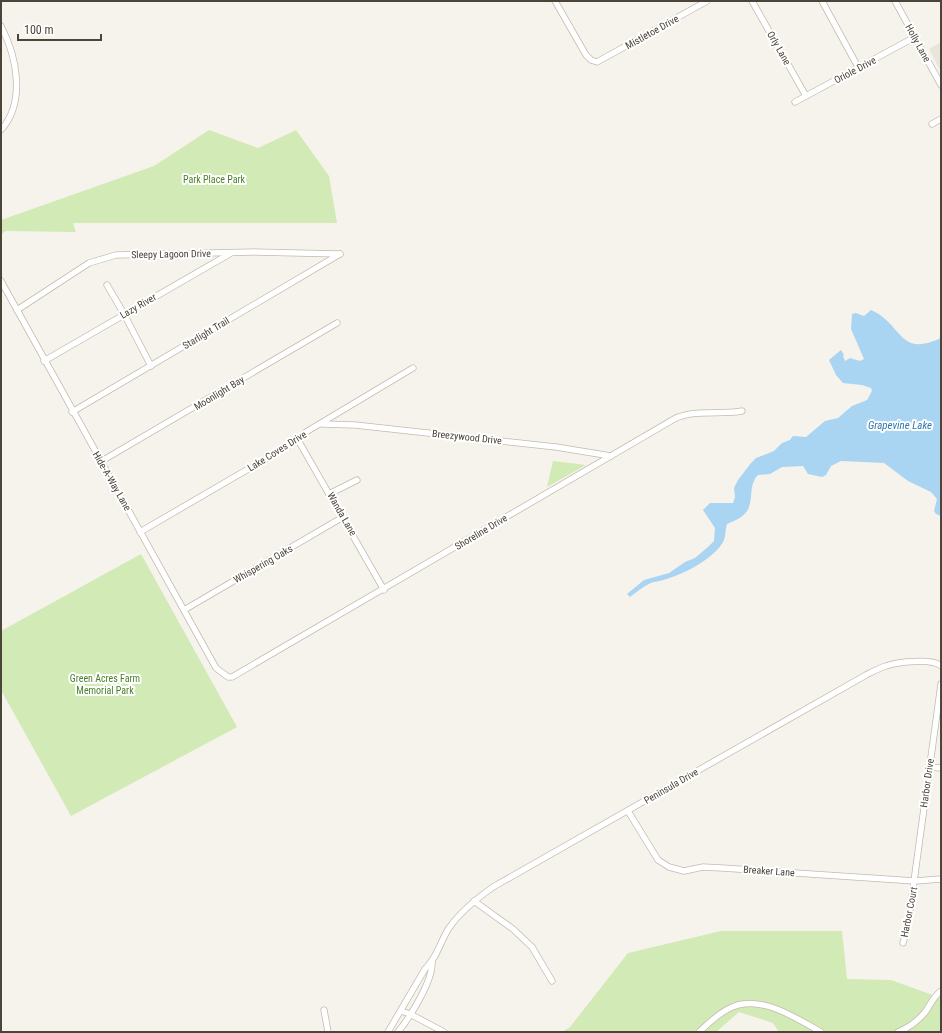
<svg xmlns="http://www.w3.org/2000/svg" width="942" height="1033" font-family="'Roboto Condensed',sans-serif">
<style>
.residential{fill:#eae5da}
.green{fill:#d2eab5}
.water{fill:#a9d4f2}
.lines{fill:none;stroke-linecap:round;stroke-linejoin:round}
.street-casing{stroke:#c2bbae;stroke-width:7}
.street{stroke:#fff;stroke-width:5.5}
.labels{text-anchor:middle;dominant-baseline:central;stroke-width:4;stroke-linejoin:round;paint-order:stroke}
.street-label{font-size:10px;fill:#4b4439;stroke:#fff}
.park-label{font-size:10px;fill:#4a7f2a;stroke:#fff}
.water-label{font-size:11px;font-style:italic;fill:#2e7ab2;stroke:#fff}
</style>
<rect width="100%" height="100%" fill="#f6f3ec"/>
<path class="residential" d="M941 42V72L929 49Z"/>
<g class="green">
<path d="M209 130 258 148 296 130 329 176 337 223H73L76 232 6 231 1 234V220L154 166Z"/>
<path d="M553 461 586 465 547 487Z"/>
<path d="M141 554 237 727 71 816 1 690V631Z"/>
<path d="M721 931H842L847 979 891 980 941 998V1032H779L773 1023 739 1012 716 1032H562L570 1027 628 953Z"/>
</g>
<path class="water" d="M871 310C903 324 898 358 941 338V516L936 514 934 511 937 499 931 492 908 481 884 463 841 461 831 466 826 475 822 477 808 474 803 466 782 467 770 474 758 475C746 487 757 507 741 517 737 520 731 522 727 524 725 529 726 535 724 540 715 560 675 579 654 582 646 584 637 592 630 597L627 594 644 580 669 573 685 562 695 558 709 546 714 541 715 528 703 510 710 503H733L735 497 734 488 738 480 751 463 756 458 774 451 782 443 790 440 793 436 806 437 825 421 838 418 852 406 867 400 872 391 871 388 862 385 843 383 836 375 829 360 841 350 844 355 843 356 845 361 850 358 860 361 864 359 851 329 852 314 856 313 864 316Z"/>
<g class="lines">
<defs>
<g id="street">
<path d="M555 1 586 55 591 60 597 62 707 1"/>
<path d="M752 1 806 96"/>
<path d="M822 1 858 67"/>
<path d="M895 1 941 85"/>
<path d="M1 26C17 57 26 102 1 130"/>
<path d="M795 102 915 37"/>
<path d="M932 124 941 119"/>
<path d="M1 281 216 668 228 677H232L674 419C694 409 720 415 742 411"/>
<path d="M107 285 124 314 151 366"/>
<path d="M17 310 89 263 116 255 254 252 340 254"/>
<path d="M44 361 231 253"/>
<path d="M72 412 340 254"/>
<path d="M322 424 355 425 556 447 611 456"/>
<path d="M298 440 384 590"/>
<path d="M100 462 337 323"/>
<path d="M329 494 357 480"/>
<path d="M140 532 298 440 306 432 413 368"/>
<path d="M184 610 343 517"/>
<path d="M929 767 941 768"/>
<path d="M628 811 658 860 669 867 684 871 703 867 722 868 915 881 941 879"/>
<path d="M474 901 513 929 532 947 552 981"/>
<path d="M903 943 908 925 941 684"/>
<path d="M324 1010 328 1032"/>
<path d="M401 1011 410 1014 444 1032"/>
<path d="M388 1032 425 969C437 958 440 942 449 928 461 911 476 899 493 887L866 675C872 672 879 668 886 666 897 662 932 658 941 666"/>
<path d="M398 1032C410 1017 433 981 432 962"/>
<path d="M699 1032C711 1021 726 1006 743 1004 770 1000 799 1020 821 1032"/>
<path d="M898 1032C908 1028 919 1020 926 1011 931 1003 934 996 941 991"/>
</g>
</defs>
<use href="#street" class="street-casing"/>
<use href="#street" class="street"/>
</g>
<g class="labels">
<g class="street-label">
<text transform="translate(652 32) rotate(-29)">Mistletoe Drive</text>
<text transform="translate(918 43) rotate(61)">Holly Lane</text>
<text transform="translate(779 48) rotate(60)">Orly Lane</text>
<text transform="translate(855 70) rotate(-28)">Oriole Drive</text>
<text transform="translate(171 254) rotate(-1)">Sleepy Lagoon Drive</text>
<text transform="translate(138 306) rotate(-30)">Lazy River</text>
<text transform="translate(206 333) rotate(-31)">Starlight Trail</text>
<text transform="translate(219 393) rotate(-31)">Moonlight Bay</text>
<text transform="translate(467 437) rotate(6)">Breezywood Drive</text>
<text transform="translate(277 451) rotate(-32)">Lake Coves Drive</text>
<text transform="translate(112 481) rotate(60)">Hide-A-Way Lane</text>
<text transform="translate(342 514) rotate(60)">Wanda Lane</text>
<text transform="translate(481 532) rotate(-31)">Shoreline Drive</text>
<text transform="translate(263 564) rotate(-30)">Whispering Oaks</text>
<text transform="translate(927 783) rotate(-82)">Harbor Drive</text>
<text transform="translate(671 786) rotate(-30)">Peninsula Drive</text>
<text transform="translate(769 871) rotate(4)">Breaker Lane</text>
<text transform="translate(909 912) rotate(-79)">Harbor Court</text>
</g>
<g class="park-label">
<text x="214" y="179">Park Place Park</text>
<text x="105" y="678">Green Acres Farm<tspan x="105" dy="12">Memorial Park</tspan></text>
</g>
<g class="water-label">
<text x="900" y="425">Grapevine Lake</text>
</g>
</g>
<rect width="942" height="1033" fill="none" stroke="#4b4439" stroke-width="4"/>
<path d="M18 34v6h83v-6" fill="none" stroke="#4b4439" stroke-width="2"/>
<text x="24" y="34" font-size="12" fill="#4b4439" stroke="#ffffff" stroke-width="3" paint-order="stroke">100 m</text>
</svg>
